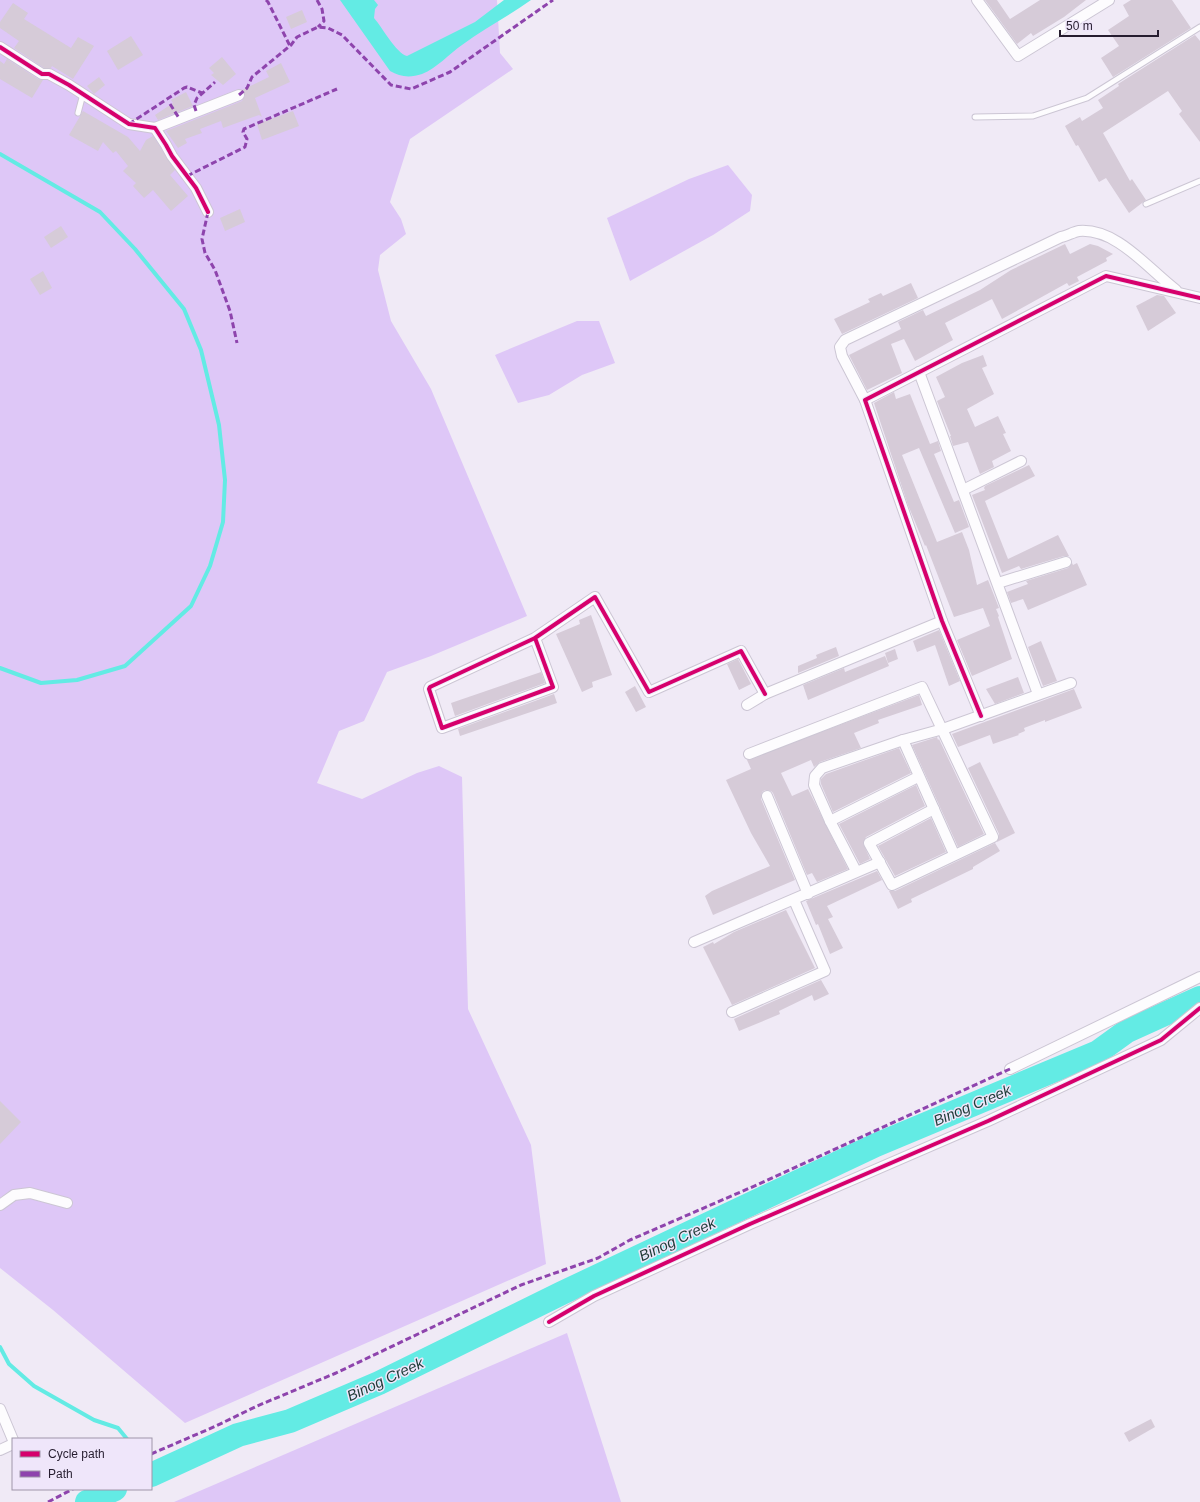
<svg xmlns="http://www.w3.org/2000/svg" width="1200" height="1502" font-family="Helvetica,sans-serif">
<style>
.green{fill:#dec7f7}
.water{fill:#63ebe4}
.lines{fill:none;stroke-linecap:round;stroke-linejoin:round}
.stream{stroke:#63ebe4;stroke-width:4}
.river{stroke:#63ebe4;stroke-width:24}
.building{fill:#d6cbd8}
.lane-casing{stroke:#ccc6d4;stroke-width:7}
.street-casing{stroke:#ccc6d4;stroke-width:12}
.lane{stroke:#fdfcfe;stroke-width:5}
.street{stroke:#fdfcfe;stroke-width:10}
.quiet{stroke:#8e44ad;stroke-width:3;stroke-dasharray:6 3;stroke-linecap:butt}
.cycleway-casing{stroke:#efe6fa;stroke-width:6}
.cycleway{stroke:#d6006c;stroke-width:4}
.labels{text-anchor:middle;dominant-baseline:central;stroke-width:3;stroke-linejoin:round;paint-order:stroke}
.water-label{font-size:15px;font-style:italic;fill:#1f3c38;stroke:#efe6fa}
</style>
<rect width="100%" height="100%" fill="#f0eaf6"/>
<g class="green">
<path d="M0 0H497L500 53 513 69 410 139 390 202 401 219 406 234 380 255 378 270 391 321 431 389 527 616 431 656 387 672 364 721 339 731 317 783 362 799 417 773 439 766 462 777 468 1009 531 1145 546 1264 185 1423 53 1310 0 1268Z"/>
<path d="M728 165 752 195 750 211 713 235 630 281 607 218 689 179Z"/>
<path d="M577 321H599L615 363 582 375 549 395 518 403 495 355Z"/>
<path d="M567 1333 621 1502H174Z"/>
</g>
<path class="water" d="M340 0H374L378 5 375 9 374 18C382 27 396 53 407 56L475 22 504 0H531C509 16 484 29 462 45 449 54 437 68 422 74 410 78 400 77 390 71Z"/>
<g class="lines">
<g class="stream">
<path d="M0 154 100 212 135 249 184 309 201 350 219 425 225 480 223 522 210 566 191 606 125 666 77 680 41 683 0 668"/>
<path d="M0 1347 9 1364 34 1386 94 1420 118 1428 127 1439"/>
</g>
<g class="river">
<path d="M151 1475 238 1435 290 1421 379 1383 562 1293 876 1145 1098 1052 1127 1031 1200 998"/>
<path d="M87 1502 115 1489"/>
</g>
</g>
<g class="building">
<path d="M985 0H997L1010 19 1040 0H1086L1064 17 1033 36 1031 33 1017 44Z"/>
<path d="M1131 0H1172L1191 28 1113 77 1101 58 1119 46 1108 30 1129 16 1123 5Z"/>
<path d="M13 3 28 13 24 19 71 48 78 37 94 46 73 79 52 66 51 68H44L14 48 19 41 0 28V22Z"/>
<path d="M302 10 307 22 291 29 286 17Z"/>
<path d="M1195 35 1200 41V142L1179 114 1182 111 1168 91 1103 133 1130 181 1132 179 1146 200 1129 213 1106 178 1099 182 1078 145 1076 146 1065 126 1080 117 1082 121 1103 108 1098 100 1119 86 1118 84Z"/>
<path d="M131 36 143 55 118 70 107 51Z"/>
<path d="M222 57 236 74 223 85 211 75 214 73 209 68Z"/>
<path d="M7 59 38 79 43 80 32 98 0 79V61L4 64Z"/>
<path d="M281 63 290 82 255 98 262 117 259 115 223 128 221 121 200 129 202 133 185 139 187 143 178 148 166 131 242 101 245 96 242 90 269 77 266 71Z"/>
<path d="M99 77 105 85 94 94 87 86Z"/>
<path d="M186 92 193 106 158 120 155 115 173 103 171 100Z"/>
<path d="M83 111 128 137 140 151 146 140 153 136 175 170 170 175 188 196 171 211 153 190 144 198 133 186 136 183 123 171 128 166 116 151 113 153 103 142 98 151 69 135Z"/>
<path d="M293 111 299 126 262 140 257 124Z"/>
<path d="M240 209 245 222 225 231 220 218Z"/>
<path d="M61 226 68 237 51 248 44 237Z"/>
<path d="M1065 244 1070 254 1090 244 1098 246 1113 254 1106 258 1107 261 1077 277 1079 281 1069 286 1067 283 1002 319 992 299 945 323 953 340 915 361 904 339 891 344 902 373 867 390 849 355 901 329 898 322 923 310 926 316 980 290 1011 270Z"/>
<path d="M43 271 52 288 40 295 30 279Z"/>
<path d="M911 283 918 298 842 334 834 319 870 302 868 299 881 293 883 296Z"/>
<path d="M1157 295 1164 296 1176 313 1148 331 1136 306Z"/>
<path d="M983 355 987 366 982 368 994 394 967 409 975 427 998 416 1006 433 1003 434 1011 451 992 461 994 467 980 474 968 442 953 446 950 436H951L937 401 945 397 936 377 962 363Z"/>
<path d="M894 392 896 399 910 394 930 444 938 441 941 451 934 454 954 502 959 500 969 527 955 533 919 448 902 455 937 542 962 532 969 550 977 585 988 580 999 608 996 609 999 616 998 617 1012 659 972 676 957 640 990 626 983 608 954 617 926 545 925 546 908 505 874 403Z"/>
<path d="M1029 465 1035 476 985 501 1008 559 1058 535 1069 556H1064L1021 569 1019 566 1002 573 972 495 985 490 984 488 985 486Z"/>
<path d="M1072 563 1073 565 1077 563 1087 585 1028 610 1023 599 1011 603 1007 592 1028 584 1026 581 1068 568Z"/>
<path d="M591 615 612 675 592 682 593 687 582 692 556 634 580 624 579 620Z"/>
<path d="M939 630 960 681 949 686 935 645 917 652 913 641Z"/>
<path d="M1041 641 1057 681 1043 686 1028 647Z"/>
<path d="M836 647 839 656 798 673V666L817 658 816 655Z"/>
<path d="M895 649 898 659 888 663 885 653Z"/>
<path d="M885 656 889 666 808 700 803 685 844 668 845 672Z"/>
<path d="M738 659 751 684 739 690 727 664Z"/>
<path d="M541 672 545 683 455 716 451 703Z"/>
<path d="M1018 677 1024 693 995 704 986 689Z"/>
<path d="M635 686 646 707 636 712 625 692Z"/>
<path d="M1074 689 1082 708 1045 722V720L1024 728 1025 731 1018 734 1019 735 993 744 990 735 958 747 952 734Z"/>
<path d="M554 694 557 703 460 736 458 729Z"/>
<path d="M919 695 922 705 878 720 879 723 854 733 861 748 820 762 814 767 811 760 781 773 792 796 808 789 848 869 817 882 812 873 807 875 773 793 771 791 765 790 762 792 761 799 795 880 713 915 705 896 712 891 770 866 751 833 726 780 751 769 747 760Z"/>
<path d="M937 737 938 740 939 739 984 834 958 847 912 745Z"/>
<path d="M899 748 911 773 833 812 821 784V779L826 774Z"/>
<path d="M980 762 1015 833 997 842 999 834 968 768Z"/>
<path d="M916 785 925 806 866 837 863 843 870 859 860 864 839 824Z"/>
<path d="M931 818 946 852 895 876 878 846Z"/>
<path d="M995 843 1000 851 973 867V869L911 899 912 902 898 909 889 891H895Z"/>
<path d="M877 871 882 880 827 906 833 917 828 919 843 948 830 954 818 924 816 925 806 901Z"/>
<path d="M786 910 815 968 732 1005 703 947 713 942 714 944 734 932Z"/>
<path d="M821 980 829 994 814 1001 812 995 779 1011 780 1014 739 1031 734 1019 738 1017Z"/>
<path d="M0 1101 21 1122 0 1144Z"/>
<path d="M1151 1419 1155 1427 1129 1442 1124 1433Z"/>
</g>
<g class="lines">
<defs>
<g id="lane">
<path d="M78 113 83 94"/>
<path d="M975 117 1033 116 1087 98 1200 27"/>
<path d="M1146 204 1200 181"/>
</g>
<g id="street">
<path d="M977 0 1018 56 1109 0"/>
<path d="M0 47 42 74H49L69 85 129 124 155 128 166 145 172 156 196 188 208 212"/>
<path d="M155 128 239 95"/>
<path d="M919 372 1038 694"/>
<path d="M865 400 842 356 840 347 845 340 1061 237C1067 236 1073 232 1079 231 1117 228 1148 269 1176 290"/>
<path d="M963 490 1021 461"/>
<path d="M998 583 1066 562"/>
<path d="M535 638 430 687 429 689 442 728 553 687 535 638 595 597 649 692 741 651 765 694"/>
<path d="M747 705 765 694 942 621"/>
<path d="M981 716 942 621 865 400 1106 276 1200 298"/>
<path d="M903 740 954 854"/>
<path d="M749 754 922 687 993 837 892 885 869 843 934 809"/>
<path d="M767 796 808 894"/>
<path d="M830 821 918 777"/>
<path d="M856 871 830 821 814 785 815 776 822 768 903 740 943 729 1071 683"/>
<path d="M694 942 880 862"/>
<path d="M732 1012 825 971 794 900"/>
<path d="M1010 1069 1200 977"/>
<path d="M0 1205 14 1195 30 1193 67 1203"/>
<path d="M549 1322 594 1296 750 1224 988 1121 1161 1040 1200 1008"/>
<path d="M0 1409 13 1440"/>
<path d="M0 1450 13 1444"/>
</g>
</defs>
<use href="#lane" class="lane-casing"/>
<use href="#street" class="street-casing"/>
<use href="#lane" class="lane"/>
<use href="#street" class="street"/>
<g class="quiet">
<path d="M266 0 268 2 290 46"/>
<path d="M317 0 322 9 324 21 318 27"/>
<path d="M239 95 247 88 252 77 291 45 297 37 318 27 328 28 342 35 391 85 411 89 450 72 553 0"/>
<path d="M170 104 179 118"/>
<path d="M196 111 194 105 197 98 215 82"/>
<path d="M129 124 184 88 187 87 202 93"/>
<path d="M187 176 245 147 247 139 243 132 244 129 337 89"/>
<path d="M208 212 202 239 205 253 215 270 230 311 237 343"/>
<path d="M151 1454 216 1426 257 1406 336 1373 521 1285 598 1258 630 1240 759 1184 1010 1069"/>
<path d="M48 1502 73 1489"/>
</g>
<defs>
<g id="cycleway">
<path d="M0 47 42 74H49L69 85 129 124 155 128 166 145 172 156 196 188 208 212"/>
<path d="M535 638 430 687 429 689 442 728 553 687 535 638 595 597 649 692 741 651 765 694"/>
<path d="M981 716 942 621 865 400 1106 276 1200 298"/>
<path d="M549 1322 594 1296 750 1224 988 1121 1161 1040 1200 1008"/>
</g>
</defs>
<use href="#cycleway" class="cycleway-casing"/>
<use href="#cycleway" class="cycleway"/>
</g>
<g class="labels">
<g class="water-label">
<text transform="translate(972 1105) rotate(-23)">Binog Creek</text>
<text transform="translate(677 1239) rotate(-25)">Binog Creek</text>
<text transform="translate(385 1379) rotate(-25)">Binog Creek</text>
</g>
</g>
<rect x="12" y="1438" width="140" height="52" fill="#efe6fa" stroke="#9f96a9"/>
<rect x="20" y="1451" width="20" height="6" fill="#d6006c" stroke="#9f96a9"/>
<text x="48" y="1458" font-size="12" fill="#261d2f">Cycle path</text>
<rect x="20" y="1471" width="20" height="6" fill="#8e44ad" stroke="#9f96a9"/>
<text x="48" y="1478" font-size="12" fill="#261d2f">Path</text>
<path d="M1060 30v6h98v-6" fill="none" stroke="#261d2f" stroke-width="2"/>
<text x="1066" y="30" font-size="12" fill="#261d2f" stroke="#efe6fa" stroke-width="3" paint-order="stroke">50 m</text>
</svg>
